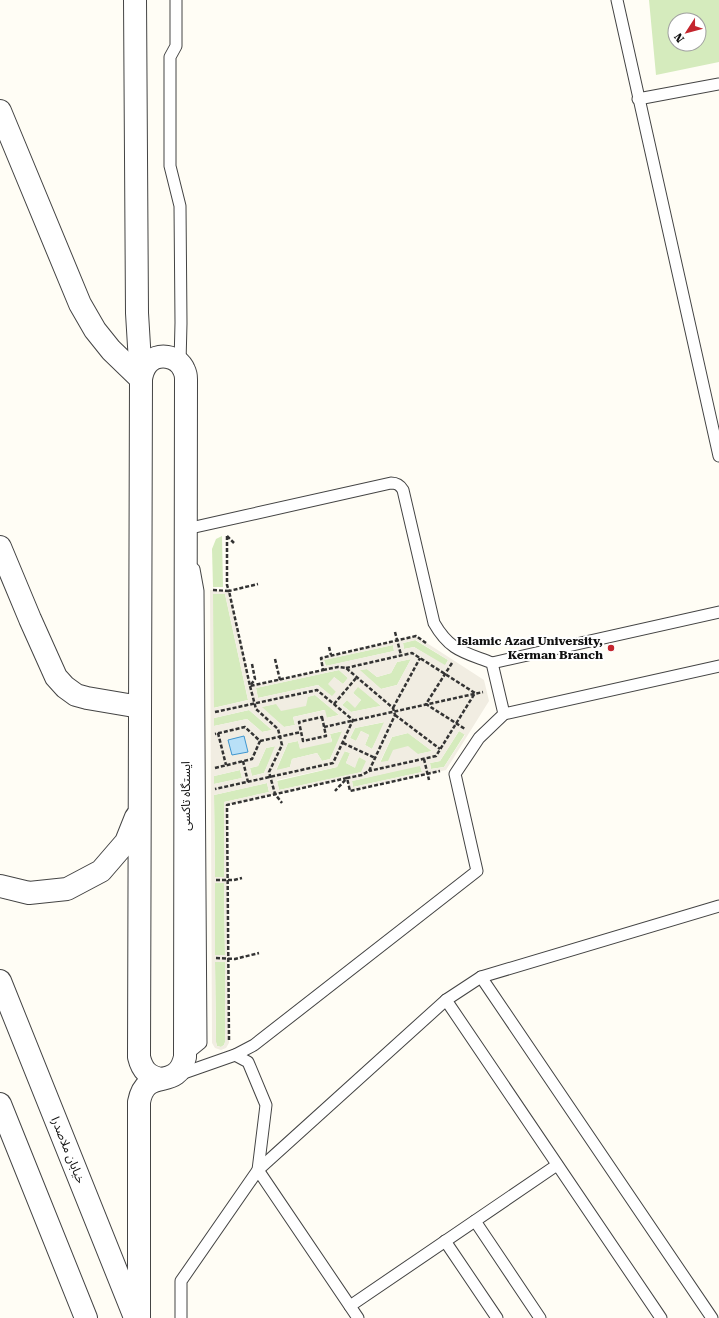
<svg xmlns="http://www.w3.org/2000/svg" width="719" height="1318" font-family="'Roboto Serif','Noto Sans Arabic',serif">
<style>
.green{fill:#d5ebbd;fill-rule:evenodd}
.plaza{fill:#f1ede2;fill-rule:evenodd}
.water{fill:#b9e0f7;stroke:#3f96cf}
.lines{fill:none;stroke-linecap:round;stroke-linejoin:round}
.service-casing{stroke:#444;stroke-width:13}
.minor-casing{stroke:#444;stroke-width:24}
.tertiary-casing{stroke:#444;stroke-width:24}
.path{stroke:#333;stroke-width:2.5;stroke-dasharray:4 2;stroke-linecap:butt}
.service{stroke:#fff;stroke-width:11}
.minor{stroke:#fff;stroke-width:22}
.tertiary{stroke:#fff;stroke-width:22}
.poi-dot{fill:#c4262e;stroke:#fff;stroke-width:1.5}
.labels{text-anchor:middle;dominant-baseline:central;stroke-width:4;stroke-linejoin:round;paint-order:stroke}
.poi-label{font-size:12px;font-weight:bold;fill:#111;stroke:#fff;text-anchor:end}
.street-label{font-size:12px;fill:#111;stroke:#fff}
</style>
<rect width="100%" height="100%" fill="#fffdf5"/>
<g class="green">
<path d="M649 0H719V62L656 75ZM675 20H699V44H675Z"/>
<path d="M222 536 223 587H213L212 549 216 539Z"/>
<path d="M213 594H225L248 700 213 708Z"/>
<path d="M415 640 448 660 445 666 414 647 404 649 403 643Z"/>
<path d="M393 645 394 651 326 666 324 660Z"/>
<path d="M411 659 397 685 381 689 359 670 367 669 377 677 391 673 397 662Z"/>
<path d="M339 670 348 678 343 684 334 677 336 692 332 697 318 685 258 698 256 688Z"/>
<path d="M358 686 381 706 351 712 342 705 347 700 355 707 361 700 353 693Z"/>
<path d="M315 695 339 715 326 718 324 710 293 717 295 725 284 727 261 707Z"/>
<path d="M249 710 272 730 262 732 247 719 214 726V718Z"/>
<path d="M385 722 372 749 365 745 369 735 361 731 356 741 350 738 355 728Z"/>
<path d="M343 731 330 759 322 761 317 753 292 759 290 767 276 771 288 743 298 741 300 748 332 741 330 734Z"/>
<path d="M459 731 465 734 444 767 431 769 430 763 440 761Z"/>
<path d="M408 733 432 751 380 763 392 737Z"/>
<path d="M276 746 264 773 252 776 250 768 258 766 266 748Z"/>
<path d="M344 751 350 753 346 763 354 767 359 757 367 761 362 772 279 790 277 781 337 767Z"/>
<path d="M420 765 422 772 353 787 352 781Z"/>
<path d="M240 770 242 778 214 784V776Z"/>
<path d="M267 783 269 792 224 802V877H215L214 795Z"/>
<path d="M215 883H224L225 955H215Z"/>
<path d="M215 962H225V1042L224 1045 221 1047 217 1046 216 1042Z"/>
</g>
<path class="plaza" d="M210 590 229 591 251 686 323 670 321 658 416 636 484 680 489 701 446 770 350 791 347 778 227 805 229 1043 226 1048 221 1050 215 1048 212 1043ZM213 594H225L248 700 214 708ZM416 640 448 660 445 665 414 647 404 649 403 643ZM393 645 394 651 325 666 324 660ZM411 659 397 685 381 689 360 670 367 669 377 677 391 673 397 662ZM339 670 348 678 343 684 334 677 328 684 336 692 332 696 318 685 258 698 256 688ZM358 687 381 706H380L351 712 342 705 347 700 355 708 361 700 353 693ZM315 695 339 715 327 718 325 710 293 717 295 725 284 727 262 707 276 704 281 711 306 706 308 697ZM249 710 272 730 262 732 247 719 214 726V718ZM384 722 372 749 365 745 369 735 361 731 356 741 350 738 355 728ZM342 731 330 759 322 761 317 753 292 759 290 767 276 770 288 743 298 741 300 749 332 742 330 734ZM459 731 465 735 444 767 431 769 430 763 440 761ZM408 733 432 751 418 754 408 746 393 750 388 761 380 762 392 737ZM275 746 264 773 252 776 250 768 258 766 266 748ZM345 751 350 753 346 763 355 768 359 757 366 761 361 772 279 790 277 780 337 767ZM420 766 422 772 353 787 352 781ZM240 770 242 778 214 784V776ZM267 783 269 792 224 802V877H215L214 795ZM215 883H224L225 955H215ZM215 962H225V1042L224 1045 221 1047 217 1046 216 1042Z"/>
<path class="water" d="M244 736 248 752 232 755 228 740Z"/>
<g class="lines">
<defs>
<g id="service">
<path d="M176 0V46L170 57V166L180 206 181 323 180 363"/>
<path d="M617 0 719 456"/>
<path d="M638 99 719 84"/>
<path d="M492 663 719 612"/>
<path d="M504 714 719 666"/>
<path d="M481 977 712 1318"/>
<path d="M446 1000 661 1318"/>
<path d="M235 1055 248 1062 266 1105 258 1170 358 1318"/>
<path d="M185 1056 201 1043 198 591 194 569"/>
<path d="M178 1075 235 1055 254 1045 477 871 455 774 479 738 504 714 492 663C464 652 450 651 434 623L403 490C400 485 397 483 391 483L186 529 187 532"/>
<path d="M475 1221 540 1318"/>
<path d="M445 1241 497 1318"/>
<path d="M350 1306 557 1165"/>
<path d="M181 1318V1281L258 1170 446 1000 481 977 719 906"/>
</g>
<g id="minor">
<path d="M135 0 137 313 141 379"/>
<path d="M0 111 80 304 95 330 111 350 141 379"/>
<path d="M0 547 30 619 56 677 65 687 76 695 87 698 140 707"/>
</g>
<g id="tertiary">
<path d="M0 886 29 893 67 889 101 871 126 842 136 817"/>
<path d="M0 981 134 1315"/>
<path d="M0 1104 86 1318"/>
<path d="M139 1318V1102C146 1065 177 1093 185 1057L186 379C186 376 185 372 184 370 178 355 157 352 147 364 143 369 142 373 141 379L139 1057C142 1070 148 1077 162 1079"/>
</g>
</defs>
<use href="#service" class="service-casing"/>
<use href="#minor" class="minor-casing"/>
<use href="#tertiary" class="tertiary-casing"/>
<g class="path">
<path d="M227 536V585L229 591 258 584"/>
<path d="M227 536 234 543"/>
<path d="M213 590 229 591 250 686 323 670 321 658 416 636 426 643"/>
<path d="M395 632 401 655"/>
<path d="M329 647 331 655"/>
<path d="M275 659 280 680"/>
<path d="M452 663 426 704 465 729"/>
<path d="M252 664 255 679 250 686 256 709 278 729 282 745 269 772 275 794 282 803"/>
<path d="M346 668 412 653 475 693 436 756 369 771"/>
<path d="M323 670 338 667 346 668 393 708 395 715 369 771 362 775 347 778 335 791"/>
<path d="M334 704 357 677"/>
<path d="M393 708 420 658"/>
<path d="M215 712 317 690 353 720 333 763 215 789"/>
<path d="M395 715 440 749"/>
<path d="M322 717 326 736 303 741 299 722Z"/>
<path d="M324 727 483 692"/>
<path d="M218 733 226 765"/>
<path d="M260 741 301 732"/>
<path d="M343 743 375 758"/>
<path d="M424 759 429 780"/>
<path d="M243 761 248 782"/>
<path d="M215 768 252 759 260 741 245 727 215 734"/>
<path d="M216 880H234L242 878"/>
<path d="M216 958 235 959 259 953"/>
<path d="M229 1040 227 805 347 778 350 791 440 771"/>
</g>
<use href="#service" class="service"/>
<use href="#minor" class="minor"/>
<use href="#tertiary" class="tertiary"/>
</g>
<circle class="poi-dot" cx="611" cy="648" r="4"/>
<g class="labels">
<g class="poi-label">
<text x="603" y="641">Islamic Azad University,<tspan x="603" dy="14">Kerman Branch</tspan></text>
</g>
<g class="street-label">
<text transform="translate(186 796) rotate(-90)">ایستگاه تاکسی</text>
<text transform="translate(68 1150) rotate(68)">خیابان ملاصدرا</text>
</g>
</g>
<g transform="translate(687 32) rotate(234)"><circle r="19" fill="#ffffff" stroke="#a0a0a0"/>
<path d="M0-3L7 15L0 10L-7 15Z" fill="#c4262e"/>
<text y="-6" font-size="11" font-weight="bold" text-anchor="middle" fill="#111111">N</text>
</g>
</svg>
